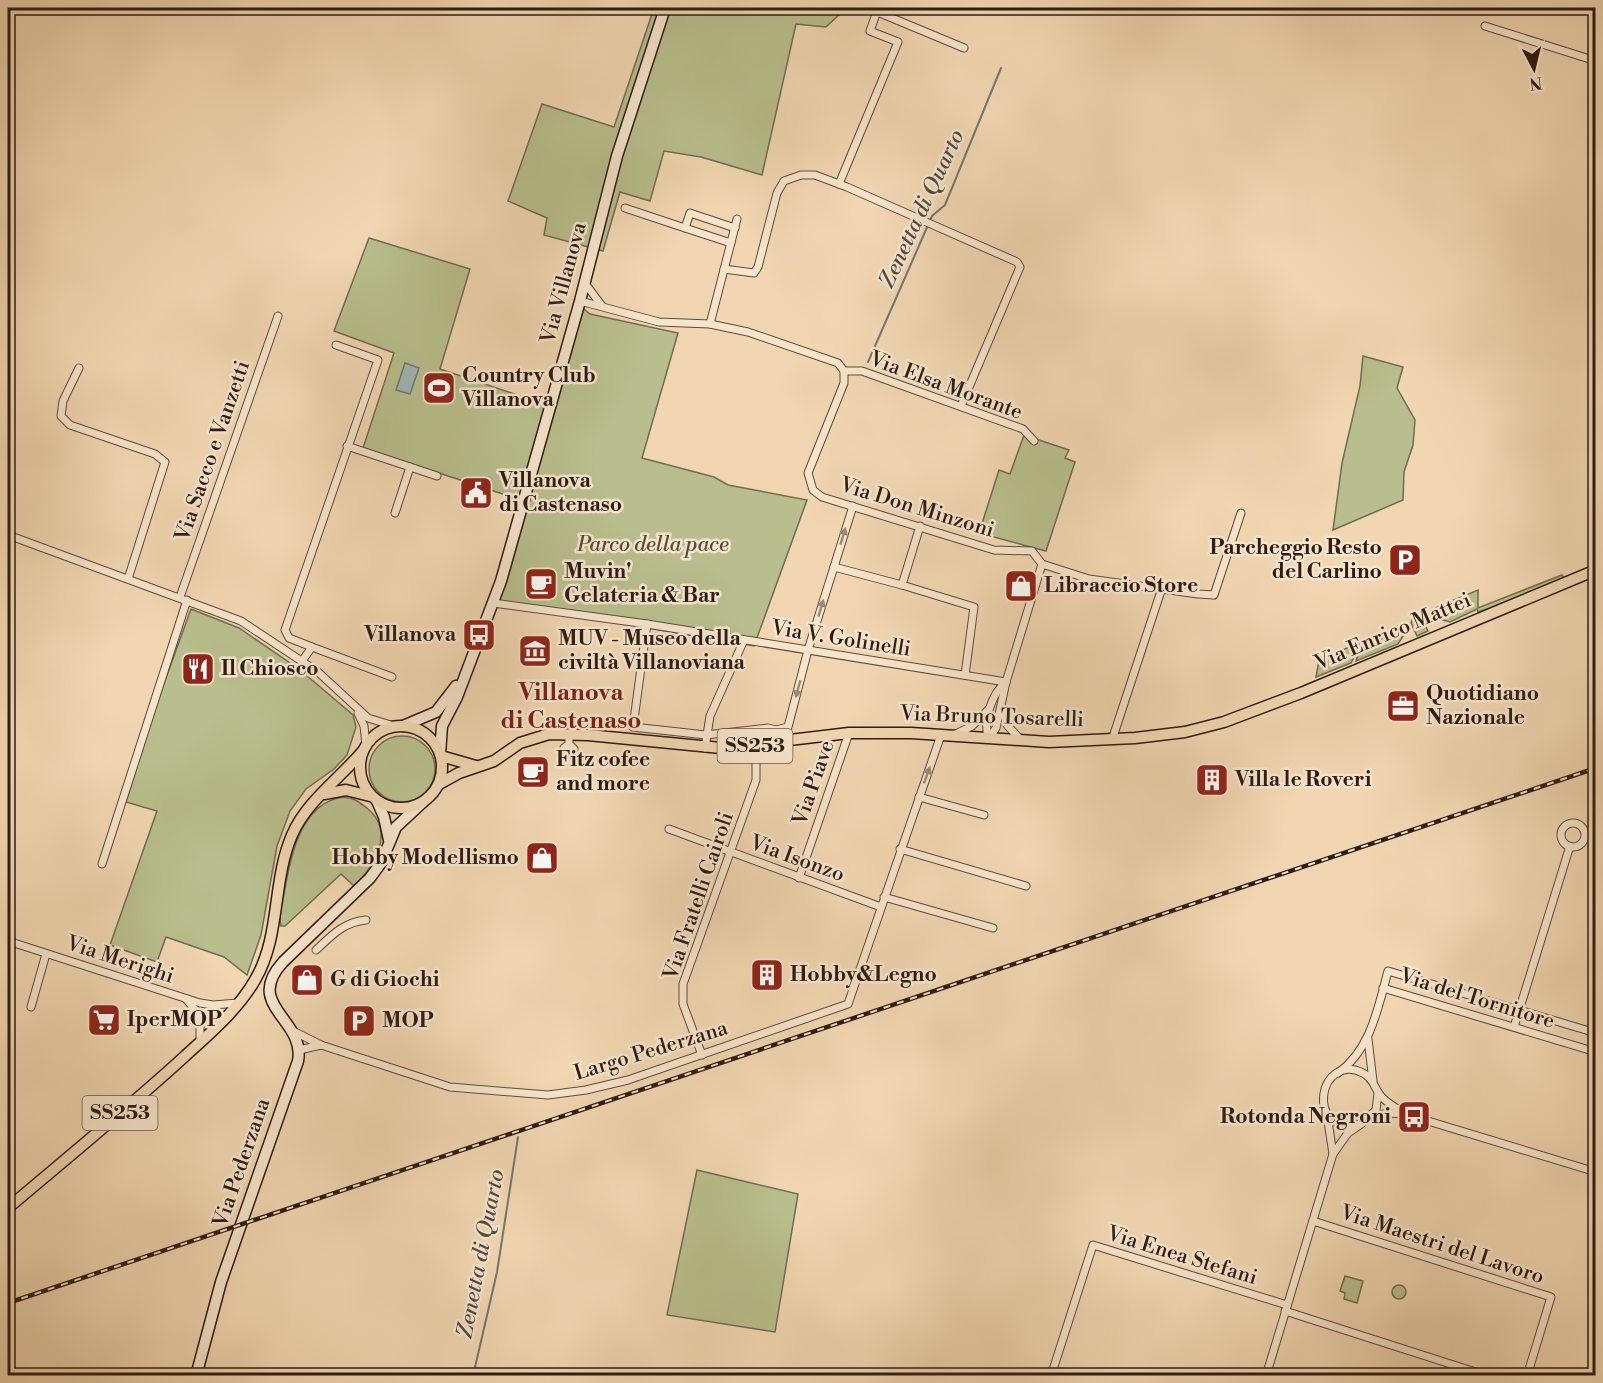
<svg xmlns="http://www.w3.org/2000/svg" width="1603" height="1383" font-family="'Libre Bodoni',serif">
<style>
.green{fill:#b8be8d;stroke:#726c50;stroke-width:1.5}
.water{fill:#9fb6b7;stroke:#717876;stroke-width:1.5}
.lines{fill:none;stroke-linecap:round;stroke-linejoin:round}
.stream{stroke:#717876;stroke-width:2}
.minor-casing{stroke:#5e4a3b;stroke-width:9}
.secondary-casing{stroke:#2d1b14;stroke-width:13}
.primary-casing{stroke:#2d1b14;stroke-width:13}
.minor{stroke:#f6e4cc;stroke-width:7}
.secondary{stroke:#f6e4cc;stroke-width:10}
.primary{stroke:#f1d6b1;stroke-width:10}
.rail-casing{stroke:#2d1b14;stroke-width:4.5}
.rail{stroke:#f6e4cc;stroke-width:2;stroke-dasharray:7;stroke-linecap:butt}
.oneway{fill:#9c8a79}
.labels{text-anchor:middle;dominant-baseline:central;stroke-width:5;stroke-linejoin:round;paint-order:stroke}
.shield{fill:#f6e4cc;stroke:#69574b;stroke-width:1.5}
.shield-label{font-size:20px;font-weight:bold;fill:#2d1b14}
.street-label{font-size:21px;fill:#2d1b14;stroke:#f6e4cc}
.poi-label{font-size:21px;font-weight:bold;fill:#2d1b14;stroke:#f6e4cc;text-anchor:start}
.park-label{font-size:21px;font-style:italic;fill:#574c38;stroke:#f6e4cc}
.water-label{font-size:22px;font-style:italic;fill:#4f4a45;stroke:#f6e4cc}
.quarter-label{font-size:24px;font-weight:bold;fill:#7a1f14;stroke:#f6e4cc}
</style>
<rect width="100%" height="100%" fill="#f1d6b1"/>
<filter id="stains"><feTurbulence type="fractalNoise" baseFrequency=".00333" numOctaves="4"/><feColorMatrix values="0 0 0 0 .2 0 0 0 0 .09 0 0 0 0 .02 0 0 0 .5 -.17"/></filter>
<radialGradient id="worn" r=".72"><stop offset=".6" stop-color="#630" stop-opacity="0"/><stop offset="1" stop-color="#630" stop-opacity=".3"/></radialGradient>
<g class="green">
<path d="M654 8H835L843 11 826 27 796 24 762 175 701 157 664 151 650 201 620 192 603 251 544 235 547 218 508 201 542 104 614 127Z"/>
<path d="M369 238 470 269 440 369 550 406 580 306 590 314 678 333 642 458 714 477 728 485 807 500 754 646 494 602 527 502 363 448 394 353 334 331Z"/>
<path d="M1363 356 1403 367 1397 388 1415 420 1413 445 1404 472 1403 500 1333 530 1342 463 1360 386Z"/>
<path d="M1024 435 1069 450 1065 458 1075 462 1046 551 979 533 999 470 1010 474Z"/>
<path d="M1562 575 1564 578 1490 608 1478 612 1477 609 1450 622 1432 617 1433 610 1438 607 1444 611 1459 605 1454 600 1478 590V608Z"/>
<path d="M191 609 239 628 299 669 353 715 356 727 347 755 334 769 306 789 290 811 277 846 261 935 247 975 224 957 166 937 157 962 110 945 157 811 126 802 154 711Z"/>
<path d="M1418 617 1422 620 1428 631 1417 636 1411 623 1413 618Z"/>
<path d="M1397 626 1407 630 1398 644 1356 661C1359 650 1366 640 1376 635V640L1392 634 1393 627Z"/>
<path d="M1361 642 1351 663 1316 677 1319 660Z"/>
<circle cx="402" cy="769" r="33"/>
<path d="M343 797C355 798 359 802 368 809 395 832 375 866 354 886L341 874 285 926H281C278 916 282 904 284 894 290 858 300 803 343 797Z"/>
<path d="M697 1170 798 1194 775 1332 667 1315Z"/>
<path d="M1345 1276 1363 1281 1357 1303 1344 1299 1345 1293 1340 1291Z"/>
<circle cx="1399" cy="1292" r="7"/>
</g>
<path class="water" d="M405 363 419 368 410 394 396 390Z"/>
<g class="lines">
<g class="stream">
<path d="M868 362 932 216 945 205 1001 68"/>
<path d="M473 1376 497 1272 518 1137"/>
</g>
<defs>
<g id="minor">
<path d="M868 8 964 48"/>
<path d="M1485 26 1596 61"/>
<path d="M839 184 898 42 870 31 877 11"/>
<path d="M625 208 685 228"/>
<path d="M731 243 685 228 690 213 735 228"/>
<path d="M724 269 754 273 758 267 777 193 784 181 801 175H815L847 187 1017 262 1020 267 961 406"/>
<path d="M584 282 602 306"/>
<path d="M580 301 659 322 710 324 748 332 838 363 844 371V383L808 473 813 490 822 497 994 550 1032 551 1042 564 1089 579 1198 594 1214 595 1241 513"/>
<path d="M710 324 737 219"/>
<path d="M79 368 63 401 61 416 70 425 155 454 165 462 128 579"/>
<path d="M844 371H862L1023 429 1034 441"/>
<path d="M347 446 410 467 395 513"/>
<path d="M410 467 437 476"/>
<path d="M920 526 902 585 974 607 965 675"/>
<path d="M8 535 241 621 318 672 368 718 394 726"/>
<path d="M834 567 902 585"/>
<path d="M180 597 278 316"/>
<path d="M493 603 647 624 1006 682"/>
<path d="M647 624 633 727 706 735 768 728 776 730 778 742"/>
<path d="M312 647 392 677"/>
<path d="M302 661 312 647 289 638 285 630 378 360 336 345"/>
<path d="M1002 709 1007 725 1020 739"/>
<path d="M358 713 364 726 366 745"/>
<path d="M776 730 788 727 808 650 853 506"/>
<path d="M954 735 972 726 988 710"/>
<path d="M989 738 996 728 1006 682 1042 564"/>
<path d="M989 739C982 722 992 693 1006 682"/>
<path d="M1112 740 1161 591"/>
<path d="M569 744 564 748 568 754 574 749 569 744V733"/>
<path d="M705 748 710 716 744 640"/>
<path d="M919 797 984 815"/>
<circle cx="1573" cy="835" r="12"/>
<path d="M669 829 881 907"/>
<path d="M900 849 1026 886"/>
<path d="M102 864 187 600"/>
<path d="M799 878 849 733"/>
<path d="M884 897 993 928"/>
<path d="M8 941 200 1003 213 1005 238 1003"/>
<path d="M316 950C332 935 344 922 366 920"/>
<path d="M1383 988 1596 1052"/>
<path d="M186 999 200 1015V1042"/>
<path d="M31 1007 46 954"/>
<path d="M1514 1027 1570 846"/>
<path d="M293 1031 321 1045 450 1087 548 1095 586 1090 628 1080 848 1004 941 735"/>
<path d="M1368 1039 1373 1081"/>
<path d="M299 1050 321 1045"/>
<path d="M702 1055 683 1004V984L756 780V746"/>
<path d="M1338 1073C1371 1049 1378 1008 1388 971L1596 1033"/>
<path d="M1378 1093 1376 1110 1361 1124C1303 1136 1319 1051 1363 1073 1373 1078 1374 1087 1380 1095 1386 1103 1397 1108 1405 1114"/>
<path d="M1327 1115 1333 1154"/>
<path d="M1371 1117 1388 1113 1405 1114 1596 1172"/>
<path d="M1313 1221 1551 1297 1527 1376"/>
<path d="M1285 1311 1488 1376"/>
<path d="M1051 1376 1093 1245 1287 1305"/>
<path d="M1266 1376 1333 1154 1348 1133 1361 1124"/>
</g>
<g id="secondary">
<path d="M403 726 436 712 456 686"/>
<path d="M440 754 442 726 457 697 501 581 580 301 617 156 665 8"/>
<path d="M377 801 384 817 389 840"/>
<path d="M196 1376 221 1282 298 1061C306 1019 243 1006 283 962L370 878 381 863 396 827 423 802"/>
</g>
<g id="primary">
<circle cx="401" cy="767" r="41"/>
<path d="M441 756 476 766"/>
<path d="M439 784 459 773 494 761 520 743 549 734 588 735 721 748 849 733H911L1049 742 1135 738 1185 732 1224 722 1301 693 1596 570"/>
<path d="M324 794 346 790 370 796"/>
<path d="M8 1208C67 1158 127 1109 184 1057 209 1034 238 1010 255 980 281 936 272 881 292 835 306 802 339 779 362 752"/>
</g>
</defs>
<use href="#minor" class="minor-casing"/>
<use href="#secondary" class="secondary-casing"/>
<use href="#primary" class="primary-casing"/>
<use href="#minor" class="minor"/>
<use href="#secondary" class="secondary"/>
<use href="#primary" class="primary"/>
<defs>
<path id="rail" d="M8 1303 1596 768"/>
</defs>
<use href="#rail" class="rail-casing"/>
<use href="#rail" class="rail"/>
</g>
<defs><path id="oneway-solid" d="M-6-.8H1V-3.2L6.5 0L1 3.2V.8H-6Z" transform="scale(1.5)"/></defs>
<g class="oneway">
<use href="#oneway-solid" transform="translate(843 536) rotate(-73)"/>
<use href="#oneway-solid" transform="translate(821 608) rotate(-73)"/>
<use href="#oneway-solid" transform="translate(798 689) rotate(105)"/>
<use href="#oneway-solid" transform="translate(927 775) rotate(-70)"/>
</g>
<defs>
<symbol id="stadium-square" viewBox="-11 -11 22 22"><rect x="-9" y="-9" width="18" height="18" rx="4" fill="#8f2418" stroke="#f6e4cc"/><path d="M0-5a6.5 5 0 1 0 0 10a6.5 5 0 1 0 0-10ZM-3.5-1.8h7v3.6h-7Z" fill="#fff"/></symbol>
<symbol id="civic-square" viewBox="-11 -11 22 22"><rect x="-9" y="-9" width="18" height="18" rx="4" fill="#8f2418" stroke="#f6e4cc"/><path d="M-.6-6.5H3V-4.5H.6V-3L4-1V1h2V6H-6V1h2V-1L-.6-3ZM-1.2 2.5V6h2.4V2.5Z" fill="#fff"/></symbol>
<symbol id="parking-square" viewBox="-11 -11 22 22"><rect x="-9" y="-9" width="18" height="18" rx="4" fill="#8f2418" stroke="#f6e4cc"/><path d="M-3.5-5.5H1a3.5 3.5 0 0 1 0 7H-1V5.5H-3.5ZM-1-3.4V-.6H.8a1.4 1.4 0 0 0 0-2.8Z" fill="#fff"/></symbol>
<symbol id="cafe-square" viewBox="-11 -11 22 22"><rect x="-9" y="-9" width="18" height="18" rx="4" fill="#8f2418" stroke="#f6e4cc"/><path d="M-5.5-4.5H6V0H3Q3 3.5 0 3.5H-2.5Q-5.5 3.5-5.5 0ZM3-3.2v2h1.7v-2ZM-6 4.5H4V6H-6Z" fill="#fff"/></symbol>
<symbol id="shop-square" viewBox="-11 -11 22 22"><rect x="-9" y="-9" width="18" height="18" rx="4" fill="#8f2418" stroke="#f6e4cc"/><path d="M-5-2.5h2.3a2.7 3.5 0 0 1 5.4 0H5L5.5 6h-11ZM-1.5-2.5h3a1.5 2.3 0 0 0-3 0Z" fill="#fff"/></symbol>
<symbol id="bus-square" viewBox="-11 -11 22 22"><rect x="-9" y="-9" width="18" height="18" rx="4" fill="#8f2418" stroke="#f6e4cc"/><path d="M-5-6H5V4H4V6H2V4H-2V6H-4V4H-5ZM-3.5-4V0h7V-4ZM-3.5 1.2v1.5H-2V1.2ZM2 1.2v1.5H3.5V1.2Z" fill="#fff"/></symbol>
<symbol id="museum-square" viewBox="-11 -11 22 22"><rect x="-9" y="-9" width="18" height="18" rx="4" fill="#8f2418" stroke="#f6e4cc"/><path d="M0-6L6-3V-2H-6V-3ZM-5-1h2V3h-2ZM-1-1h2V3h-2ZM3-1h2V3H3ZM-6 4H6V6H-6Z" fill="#fff"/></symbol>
<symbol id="restaurant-square" viewBox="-11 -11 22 22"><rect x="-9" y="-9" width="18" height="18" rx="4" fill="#8f2418" stroke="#f6e4cc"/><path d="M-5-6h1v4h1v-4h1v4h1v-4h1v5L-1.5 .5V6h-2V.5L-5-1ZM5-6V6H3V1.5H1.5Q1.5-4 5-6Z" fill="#fff"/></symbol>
<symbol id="office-square" viewBox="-11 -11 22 22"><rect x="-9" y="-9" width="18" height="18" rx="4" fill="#8f2418" stroke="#f6e4cc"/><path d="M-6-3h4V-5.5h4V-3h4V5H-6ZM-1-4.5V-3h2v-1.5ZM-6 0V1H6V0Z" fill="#fff"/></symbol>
<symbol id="building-square" viewBox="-11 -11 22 22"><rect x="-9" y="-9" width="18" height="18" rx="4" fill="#8f2418" stroke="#f6e4cc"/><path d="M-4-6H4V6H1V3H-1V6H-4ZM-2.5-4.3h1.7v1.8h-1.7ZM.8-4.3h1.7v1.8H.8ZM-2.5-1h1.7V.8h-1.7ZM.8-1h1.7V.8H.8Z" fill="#fff"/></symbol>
<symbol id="supermarket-square" viewBox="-11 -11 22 22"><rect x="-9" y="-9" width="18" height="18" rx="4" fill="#8f2418" stroke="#f6e4cc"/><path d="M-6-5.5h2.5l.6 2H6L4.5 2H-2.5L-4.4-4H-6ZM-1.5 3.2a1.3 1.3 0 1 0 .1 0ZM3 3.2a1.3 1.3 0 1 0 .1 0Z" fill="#fff"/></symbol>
</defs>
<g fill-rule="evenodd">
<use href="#stadium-square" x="420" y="369" width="38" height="38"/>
<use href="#civic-square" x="457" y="474" width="38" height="38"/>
<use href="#parking-square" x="1386" y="541" width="38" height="38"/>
<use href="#cafe-square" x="522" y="565" width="38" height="38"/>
<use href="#shop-square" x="1002" y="567" width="38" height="38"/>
<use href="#bus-square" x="460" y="616" width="38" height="38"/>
<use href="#museum-square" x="516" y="632" width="38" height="38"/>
<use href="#restaurant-square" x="179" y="650" width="38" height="38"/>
<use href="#office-square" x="1384" y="687" width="38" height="38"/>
<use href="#cafe-square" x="514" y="753" width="38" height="38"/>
<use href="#building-square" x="1193" y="761" width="38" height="38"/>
<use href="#shop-square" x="523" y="839" width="38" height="38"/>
<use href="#building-square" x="748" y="956" width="38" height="38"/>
<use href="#shop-square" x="288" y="961" width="38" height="38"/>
<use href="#supermarket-square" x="85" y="1001" width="38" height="38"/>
<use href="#parking-square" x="340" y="1002" width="38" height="38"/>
<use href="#bus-square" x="1395" y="1098" width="38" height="38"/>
</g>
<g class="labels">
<g class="shield">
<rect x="717.5" y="729" width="75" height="34" rx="4.5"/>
<rect x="82.5" y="1096" width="75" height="34" rx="4.5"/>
</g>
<g class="shield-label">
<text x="755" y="746">SS253</text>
<text x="120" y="1113">SS253</text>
</g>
<g class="street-label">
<text transform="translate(564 283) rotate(-75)">Via Villanova</text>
<text transform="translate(946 386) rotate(20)">Via Elsa Morante</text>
<text transform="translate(213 451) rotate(-71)">Via Sacco e Vanzetti</text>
<text transform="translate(917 508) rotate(17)">Via Don Minzoni</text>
<text transform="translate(1393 632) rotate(-23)">Via Enrico Mattei</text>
<text transform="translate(841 639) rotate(9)">Via V. Golinelli</text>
<text transform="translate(992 717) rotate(2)">Via Bruno Tosarelli</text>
<text transform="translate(814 783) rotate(-71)">Via Piave</text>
<text transform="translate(797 859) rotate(20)">Via Isonzo</text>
<text transform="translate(699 896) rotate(-71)">Via Fratelli Cairoli</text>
<text transform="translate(120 960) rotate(18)">Via Merighi</text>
<text transform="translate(1477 999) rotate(17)">Via del Tornitore</text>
<text transform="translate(651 1051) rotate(-17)">Largo Pederzana</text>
<text transform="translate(242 1163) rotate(-71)">Via Pederzana</text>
<text transform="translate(1442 1245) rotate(18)">Via Maestri del Lavoro</text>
<text transform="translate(1182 1256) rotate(17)">Via Enea Stefani</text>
</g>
<g class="poi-label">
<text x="462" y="376">Country Club<tspan x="462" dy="24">Villanova</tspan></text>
<text x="499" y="481">Villanova<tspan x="499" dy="24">di Castenaso</tspan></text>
<text x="1382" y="548" text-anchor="end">Parcheggio Resto<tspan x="1382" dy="24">del Carlino</tspan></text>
<text x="564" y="572">Muvin'<tspan x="564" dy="24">Gelateria &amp; Bar</tspan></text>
<text x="1044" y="586">Libraccio Store</text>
<text x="456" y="635" text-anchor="end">Villanova</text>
<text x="558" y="639">MUV - Museo della<tspan x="558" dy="24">civiltà Villanoviana</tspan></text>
<text x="221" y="669">Il Chiosco</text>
<text x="1426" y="694">Quotidiano<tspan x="1426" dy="24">Nazionale</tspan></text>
<text x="556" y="760">Fitz cofee<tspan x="556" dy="24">and more</tspan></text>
<text x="1235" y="780">Villa le Roveri</text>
<text x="519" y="858" text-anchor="end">Hobby Modellismo</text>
<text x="790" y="975">Hobby&amp;Legno</text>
<text x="330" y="980">G di Giochi</text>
<text x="127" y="1020">IperMOP</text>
<text x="382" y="1021">MOP</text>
<text x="1391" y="1117" text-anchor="end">Rotonda Negroni</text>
</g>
<g class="park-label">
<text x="653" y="545">Parco della pace</text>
</g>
<g class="water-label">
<text transform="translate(922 209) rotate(-65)">Zenetta di Quarto</text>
<text transform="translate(481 1254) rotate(-79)">Zenetta di Quarto</text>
</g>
<g class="quarter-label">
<text x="571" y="693">Villanova<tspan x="571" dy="28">di Castenaso</tspan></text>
</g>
</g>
<rect width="1603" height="1383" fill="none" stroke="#f1d6b1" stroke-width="30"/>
<rect x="9" y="9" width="1585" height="1365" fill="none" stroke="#2d1b14" stroke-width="3"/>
<rect x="15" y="15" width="1573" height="1353" fill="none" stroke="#2d1b14" stroke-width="1.5"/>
<g transform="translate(1534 69) rotate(173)" stroke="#f6e4cc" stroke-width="4.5" paint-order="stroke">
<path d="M0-4.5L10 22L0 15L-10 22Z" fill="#2d1b14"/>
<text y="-9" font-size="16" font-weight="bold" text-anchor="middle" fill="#2d1b14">N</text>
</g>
<rect width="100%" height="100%" filter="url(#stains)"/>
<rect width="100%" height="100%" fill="url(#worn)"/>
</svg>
